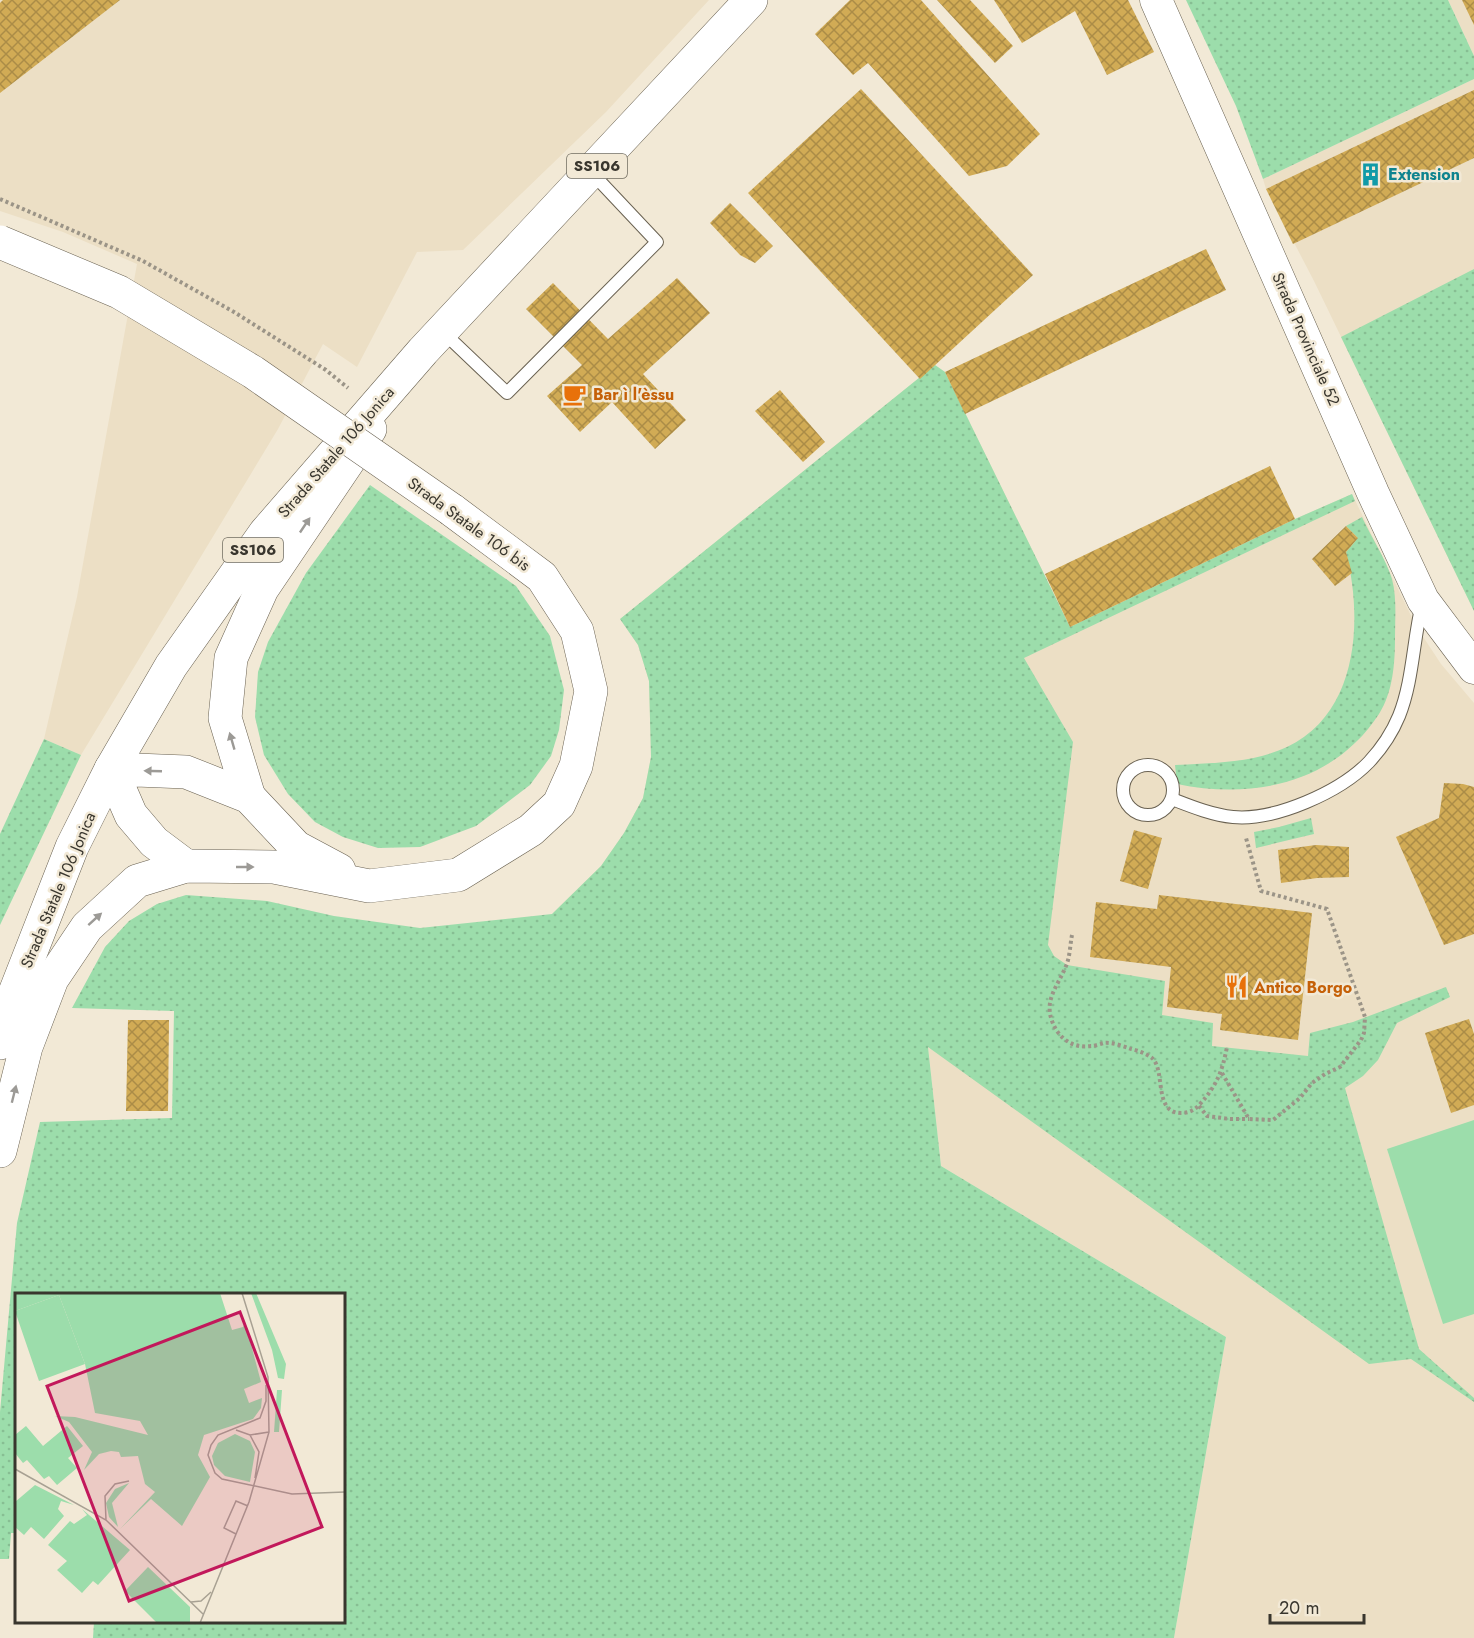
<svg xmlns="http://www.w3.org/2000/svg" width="1474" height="1638" font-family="Jost,sans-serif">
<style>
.built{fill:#ecdfc5}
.grass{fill:url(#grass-dots)}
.pitch{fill:#9cddab}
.building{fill:url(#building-cross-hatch)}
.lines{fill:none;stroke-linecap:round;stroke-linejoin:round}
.service-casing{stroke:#696151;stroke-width:14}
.tertiary-casing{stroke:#696151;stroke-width:33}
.secondary-casing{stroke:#696151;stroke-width:34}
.primary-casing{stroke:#696151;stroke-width:34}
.path{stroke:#9b9487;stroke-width:4;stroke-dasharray:3 3;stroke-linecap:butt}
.service{stroke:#fff;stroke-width:12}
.tertiary{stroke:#fff;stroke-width:32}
.secondary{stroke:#fff;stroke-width:33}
.primary{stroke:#fff;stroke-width:33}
.secondary-bridge-casing{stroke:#696151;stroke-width:34;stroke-linecap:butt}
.secondary-bridge{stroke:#fff;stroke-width:33}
.oneway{fill:#9c9a96}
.labels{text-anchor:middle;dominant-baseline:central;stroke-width:5;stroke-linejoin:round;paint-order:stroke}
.shield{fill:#f2e9d6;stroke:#706c60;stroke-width:1.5}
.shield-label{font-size:15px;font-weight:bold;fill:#39362e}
.culture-label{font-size:16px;font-weight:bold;fill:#0d838f;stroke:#f2e9d6;text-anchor:start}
.street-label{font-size:16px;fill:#39362e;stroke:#f2e9d6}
.food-label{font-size:16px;font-weight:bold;fill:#c56008;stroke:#f2e9d6;text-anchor:start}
.inset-road{fill:none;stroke:#a8a193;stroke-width:1.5}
.view{fill:#c2185b;fill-opacity:0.15;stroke:#c2185b;stroke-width:3}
.inset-edge{fill:none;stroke:#39362e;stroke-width:3}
</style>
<defs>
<pattern id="grass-dots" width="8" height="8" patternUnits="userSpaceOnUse" patternTransform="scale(1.5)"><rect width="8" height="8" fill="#9cddab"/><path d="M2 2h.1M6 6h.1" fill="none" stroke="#87be93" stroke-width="1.8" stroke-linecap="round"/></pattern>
<pattern id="building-cross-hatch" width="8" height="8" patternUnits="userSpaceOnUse" patternTransform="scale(1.5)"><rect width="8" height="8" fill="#d1ab55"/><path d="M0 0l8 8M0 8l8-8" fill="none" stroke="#ab8c47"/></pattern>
</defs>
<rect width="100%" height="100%" fill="#f2e9d6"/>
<g class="built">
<path d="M0 0H709L606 112 463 250 417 252 357 367 323 344 278 429 81 755 44 739 77 597 137 264 63 232 0 211Z"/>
<path d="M1448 0H1474V56Z"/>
<path d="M1474 79V611L1314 281 1266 189 1263 179Z"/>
<path d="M935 365 945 372 1070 627 1295 519 1352 494 1416 626 1441 664 1474 703V1638H1174L1226 1337 941 1166 928 1047 552 914 601 866 624 833 643 798 651 757 649 681 638 645 620 619Z"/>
</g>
<g class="grass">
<path d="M1186 0H1448L1474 56V79L1263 179 1236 106Z"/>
<path d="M1474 269V611L1341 337Z"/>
<path d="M935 365 945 372 1070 627 1295 519 1352 494 1355 501 1024 658 1073 742 1048 945 1054 956 1067 965 1165 981 1162 1015 1213 1023 1212 1046 1308 1056 1310 1033 1353 1022 1446 987 1450 997 1397 1023 1378 1060 1363 1076 1345 1088 1419 1349 1474 1398V1402L1411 1359 1369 1364 928 1047 941 1166 1226 1337 1174 1638H93L94 1622H344V1294H16V1533H11L9 1559H0V1412L17 1223 40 1122 172 1118 174 1011 72 1008 105 947 129 921 157 904 186 895 267 901 334 916 420 928 552 914 601 866 624 833 643 798 651 757 649 681 638 645 620 619Z"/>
<path d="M370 485 516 586 550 636 564 690 559 730 551 756 530 785 476 826 420 847 378 848 343 837 315 822 288 794 264 755 255 717 258 672 268 642 306 573Z"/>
<path d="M1362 517C1370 535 1387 561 1392 579 1397 598 1395 619 1395 638 1395 663 1393 692 1379 714 1334 783 1254 800 1177 784L1175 765C1212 763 1253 763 1287 747 1359 713 1363 619 1346 552L1358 538 1346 526Z"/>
<path d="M44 739 81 755 0 925V834Z"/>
<path d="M1311 818 1314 834 1256 848 1254 832 1279 827Z"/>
</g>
<path class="pitch" d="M1474 1120V1314L1443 1324 1387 1149Z"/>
<g class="building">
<path d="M3 0H120L0 93V3Z"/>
<path d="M850 0H921L1040 134 1007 166 969 176 868 63 853 75 815 34Z"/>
<path d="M937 0H970L1013 46 995 63Z"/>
<path d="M994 0H1128L1154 52 1107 75 1075 11 1022 43Z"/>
<path d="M1462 0H1474V25Z"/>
<path d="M861 89 1033 275 920 379 748 193Z"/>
<path d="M1474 90V158L1293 244 1266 189Z"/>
<path d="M730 203 773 246 755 263 740 255 710 223Z"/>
<path d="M1206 249 1226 290 965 414 945 372Z"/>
<path d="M677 278 710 313 643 374 686 420 655 449 612 402 580 432 547 396 582 365 526 309 553 283 608 339Z"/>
<path d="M780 390 825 442 803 462 755 411Z"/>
<path d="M1270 466 1295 519 1070 627 1045 574Z"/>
<path d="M1346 526 1358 538 1346 552 1352 573 1335 586 1312 559Z"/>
<path d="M1444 783 1463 784 1474 787V934L1444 945 1396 837 1439 818Z"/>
<path d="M1134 830 1162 838 1148 889 1120 881Z"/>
<path d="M1316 845 1349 847V877L1317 878 1281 883 1278 850Z"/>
<path d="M1159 895 1312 913 1298 1040 1220 1030 1222 1014 1167 1007 1171 967 1090 957 1096 902 1157 909Z"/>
<path d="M1469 1019 1474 1034V1105L1451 1113 1425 1033Z"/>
<path d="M128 1020H169L168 1111H126Z"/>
</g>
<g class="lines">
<defs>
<g id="service">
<path d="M443 332 507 393 657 242 592 173"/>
<circle cx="1148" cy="790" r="25"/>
<path d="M1172 799C1190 806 1212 815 1233 817 1275 821 1340 792 1369 762 1382 748 1392 733 1399 716 1413 681 1413 641 1422 604"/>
</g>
<path id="tertiary" d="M1156 0 1373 493 1423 600 1474 668"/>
<g id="secondary">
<path d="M249 797 225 718 231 658 262 589 370 429"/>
<path d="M186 866 154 842 131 815 111 769 186 772 249 797 296 847 339 870"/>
<path d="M0 1151 26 1047 52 979 87 927 137 881 186 866 274 867 369 886 458 875 531 830 559 804 576 766 591 691 577 631 542 577 452 510"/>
</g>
<path id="primary" d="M0 1043 5 1018 72 847 111 769 171 666 265 533 423 351 751 0"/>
</defs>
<use href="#service" class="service-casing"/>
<use href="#tertiary" class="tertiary-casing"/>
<use href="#secondary" class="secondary-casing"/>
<use href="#primary" class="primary-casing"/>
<g class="path">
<path d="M0 199 143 261 234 312 326 370 348 388"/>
<path d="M1072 935C1070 945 1070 957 1066 966 1058 986 1044 999 1052 1021 1058 1038 1073 1049 1091 1046 1095 1046 1100 1044 1104 1043 1112 1042 1123 1046 1131 1049 1137 1050 1147 1054 1152 1058 1166 1070 1153 1113 1181 1113 1189 1113 1195 1110 1200 1104 1217 1085 1222 1072 1227 1047"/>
<path d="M1222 1073 1249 1119 1273 1120 1300 1098 1312 1083 1325 1074 1340 1067 1361 1040 1364 1033 1365 1017 1327 909 1261 891 1246 838"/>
<path d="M1199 1106 1207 1116 1230 1119H1249"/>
</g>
<use href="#service" class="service"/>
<use href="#tertiary" class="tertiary"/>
<use href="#secondary" class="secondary"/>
<use href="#primary" class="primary"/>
<defs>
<path id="secondary-bridge" d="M0 242 119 292 253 372 452 510"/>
</defs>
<use href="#secondary-bridge" class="secondary-bridge-casing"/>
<use href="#secondary-bridge" class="secondary-bridge"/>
</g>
<defs><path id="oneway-solid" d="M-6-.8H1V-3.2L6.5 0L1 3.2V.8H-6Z" transform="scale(1.5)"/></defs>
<g class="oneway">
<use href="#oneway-solid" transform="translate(305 525) rotate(-56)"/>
<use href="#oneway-solid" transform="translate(232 741) rotate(-106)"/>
<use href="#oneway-solid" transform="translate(153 771) rotate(-178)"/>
<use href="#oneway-solid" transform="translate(245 867)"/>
<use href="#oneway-solid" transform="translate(95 919) rotate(-42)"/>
<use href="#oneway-solid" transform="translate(14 1094) rotate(-76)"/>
</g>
<defs>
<symbol id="building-bare" viewBox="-9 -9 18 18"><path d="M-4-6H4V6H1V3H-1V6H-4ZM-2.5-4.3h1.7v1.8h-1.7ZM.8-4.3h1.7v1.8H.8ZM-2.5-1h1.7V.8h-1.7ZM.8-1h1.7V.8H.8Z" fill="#0f9aa8" stroke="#f2e9d6" stroke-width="2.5" paint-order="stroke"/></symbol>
<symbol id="cafe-bare" viewBox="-9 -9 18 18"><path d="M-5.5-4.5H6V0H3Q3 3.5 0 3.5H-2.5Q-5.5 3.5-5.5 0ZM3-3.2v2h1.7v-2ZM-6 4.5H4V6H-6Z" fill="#e8710a" stroke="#f2e9d6" stroke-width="2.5" paint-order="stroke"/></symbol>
<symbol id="restaurant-bare" viewBox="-9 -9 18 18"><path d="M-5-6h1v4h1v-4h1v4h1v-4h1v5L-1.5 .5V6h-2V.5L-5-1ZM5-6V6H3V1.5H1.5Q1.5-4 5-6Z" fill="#e8710a" stroke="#f2e9d6" stroke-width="2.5" paint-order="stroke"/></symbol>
</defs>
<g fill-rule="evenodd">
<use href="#building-bare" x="1354" y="158" width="33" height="33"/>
<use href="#cafe-bare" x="558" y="378" width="33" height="33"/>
<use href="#restaurant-bare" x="1220" y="970" width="33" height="33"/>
</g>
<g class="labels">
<g class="shield">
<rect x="567" y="154" width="60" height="24" rx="4.5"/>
<rect x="223" y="538" width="60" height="24" rx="4.5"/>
</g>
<g class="shield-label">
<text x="597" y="166">SS106</text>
<text x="253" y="550">SS106</text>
</g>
<g class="culture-label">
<text x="1388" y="174">Extension</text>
</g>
<g class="street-label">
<text transform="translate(1306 339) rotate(66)">Strada Provinciale 52</text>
<text transform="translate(336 452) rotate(-49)">Strada Statale 106 Jonica</text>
<text transform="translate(469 524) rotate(36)">Strada Statale 106 bis</text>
<text transform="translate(58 890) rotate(-67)">Strada Statale 106 Jonica</text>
</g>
<g class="food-label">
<text x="593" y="394">Bar ì l'èssu</text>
<text x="1254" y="987">Antico Borgo</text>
</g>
</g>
<g transform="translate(15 1293)">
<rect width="330" height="330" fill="#f2e9d6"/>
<path d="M0 0H205L217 37 228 34 230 29 246 89 229 96 234 110 247 105 246 115 238 126 189 142 183 162 195 184 167 233 136 206 105 236 140 199 130 191 123 163 106 164 104 159 96 158 84 161 69 177 77 159 54 129 40 123 60 124 133 142 125 128 80 120 70 71 44 2 0 18ZM236 0H241L271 71 269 86 263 85 257 57ZM262 97H267L264 139H259ZM220 141 235 148 240 159 235 189 210 183 199 172 197 163 203 150ZM114 190 97 210 103 234 94 224 91 210 100 196ZM20 192 59 212 46 208 43 216 49 223 29 246 16 234 9 242 0 234V209ZM67 216 115 257 83 292 78 288 67 300 42 277 52 268 33 252 55 228 59 231 72 222ZM133 274 175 314V330H142L110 298Z" fill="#9cddab"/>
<path d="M44 2 70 71 24 88 0 18ZM11 133 28 153 52 133 68 153 53 165 62 175 42 192 34 183 29 186 12 167 8 170 0 160V142Z" fill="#9cddab"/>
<path class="inset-road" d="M251 92V108L245 125 203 142 196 152 193 162 200 180 207 186 277 201 330 199M221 137 235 142 254 139M235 142 244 159 240 185M0 176 91 227 188 321M91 227 90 203 100 191 114 188M221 241 209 235 221 208 233 213M176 309 186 308 196 299M185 330 234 209 254 139 253 84 227 0"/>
<path class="view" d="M225 19 307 234 114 308 32 93Z"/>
<rect width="330" height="330" class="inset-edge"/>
</g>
<path d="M1270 1614v9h94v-9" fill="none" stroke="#39362e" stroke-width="3"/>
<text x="1279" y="1614" font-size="18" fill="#39362e" stroke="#f2e9d6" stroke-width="4.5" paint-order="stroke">20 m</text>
</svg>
